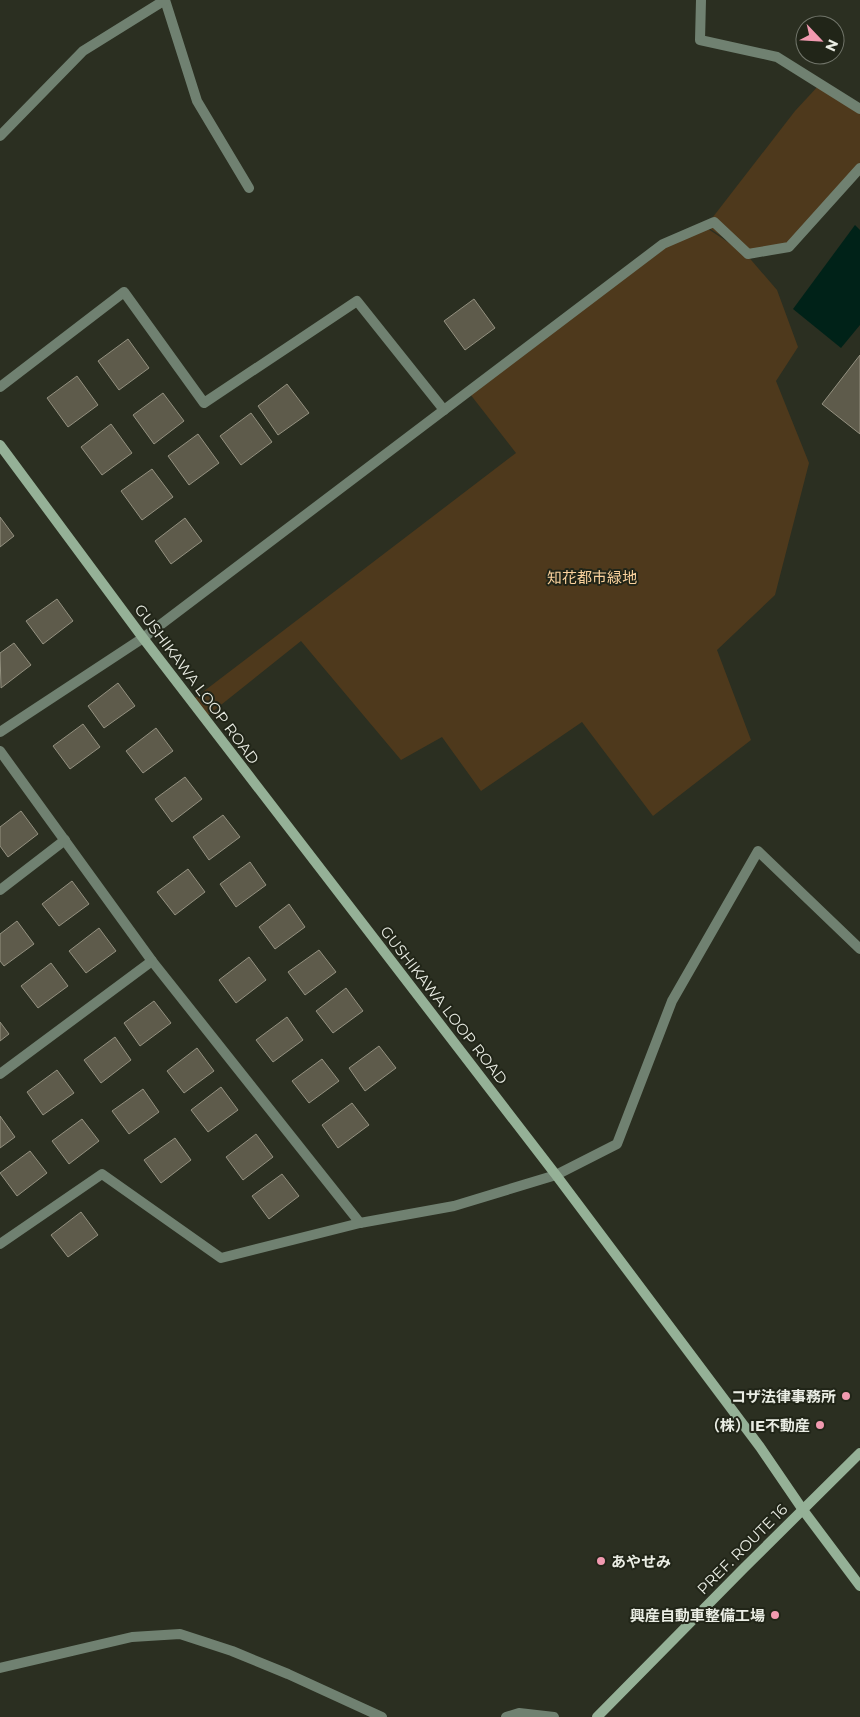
<svg xmlns="http://www.w3.org/2000/svg" width="860" height="1717" font-family="Montserrat,'Noto Sans JP',sans-serif">
<style>
.green{fill:#4e391c}
.water{fill:#002218}
.building{fill:#5e5b4b;stroke:#949180}
.lines{fill:none;stroke-linecap:round;stroke-linejoin:round}
.minor{stroke:#708171;stroke-width:10}
.secondary{stroke:#95b197;stroke-width:10}
.poi-dot{fill:#f19ab0;stroke:#212518;stroke-width:2}
.labels{text-anchor:middle;dominant-baseline:central;stroke-width:4;stroke-linejoin:round;paint-order:stroke}
.park-label{font-size:15px;fill:#fad29d;stroke:#212518}
.street-label{font-size:15px;fill:#eaede4;stroke:#212518}
.poi-label{font-size:15px;font-weight:bold;fill:#eaede4;stroke:#212518;text-anchor:end}
</style>
<rect width="100%" height="100%" fill="#2b2f21"/>
<g class="green">
<path d="M820 84 860 109V168L789 247 748 254 706 226 795 111Z"/>
<path d="M702 225 746 254 777 290 798 347 776 381 809 463 775 595 717 650 751 740 653 816 582 722 481 791 442 737 401 760 301 641 202 720 191 701 516 453 470 394 665 244Z"/>
</g>
<path class="water" d="M855 225 860 230V325L841 348 793 309Z"/>
<g class="building">
<path d="M474 299 495 328 465 350 444 321Z"/>
<path d="M128 339 149 368 119 390 98 361Z"/>
<path d="M860 355V434L822 404Z"/>
<path d="M77 376 98 405 68 427 47 398Z"/>
<path d="M287 384 309 413 278 435 258 406Z"/>
<path d="M163 393 184 421 154 444 133 415Z"/>
<path d="M251 413 272 442 241 465 220 436Z"/>
<path d="M111 424 132 453 102 475 81 447Z"/>
<path d="M198 434 219 463 189 485 168 456Z"/>
<path d="M152 469 173 497 142 520 121 491Z"/>
<path d="M0 517 14 536 0 547Z"/>
<path d="M185 518 202 541 171 564 155 541Z"/>
<path d="M57 599 73 621 43 644 26 621Z"/>
<path d="M14 643 31 665 1 688 0 653Z"/>
<path d="M118 683 135 706 104 728 88 706Z"/>
<path d="M83 724 100 747 70 769 53 746Z"/>
<path d="M156 728 173 751 143 773 126 751Z"/>
<path d="M185 777 202 799 172 822 155 799Z"/>
<path d="M21 811 38 834 8 857 0 846V827Z"/>
<path d="M223 815 240 837 209 860 193 837Z"/>
<path d="M250 862 266 885 236 907 220 884Z"/>
<path d="M188 869 205 892 175 915 157 892Z"/>
<path d="M72 881 89 904 59 926 42 904Z"/>
<path d="M289 904 305 927 275 949 259 927Z"/>
<path d="M17 921 34 944 4 966 0 961V934Z"/>
<path d="M99 928 116 951 86 973 69 951Z"/>
<path d="M319 950 336 972 305 995 288 972Z"/>
<path d="M249 957 266 980 236 1003 219 980Z"/>
<path d="M51 963 68 986 38 1008 21 986Z"/>
<path d="M346 988 363 1011 333 1033 316 1011Z"/>
<path d="M154 1001 171 1023 140 1046 124 1023Z"/>
<path d="M287 1017 303 1040 273 1062 256 1040Z"/>
<path d="M0 1022 9 1034 0 1041Z"/>
<path d="M115 1037 131 1060 101 1083 84 1060Z"/>
<path d="M379 1046 396 1068 365 1091 349 1068Z"/>
<path d="M197 1048 214 1071 184 1093 167 1071Z"/>
<path d="M322 1059 339 1081 309 1103 292 1081Z"/>
<path d="M57 1070 74 1093 43 1115 27 1092Z"/>
<path d="M221 1087 238 1110 208 1132 191 1110Z"/>
<path d="M143 1089 159 1112 129 1134 112 1111Z"/>
<path d="M352 1103 369 1125 338 1148 322 1125Z"/>
<path d="M0 1116 15 1137 0 1148Z"/>
<path d="M82 1119 99 1141 69 1164 52 1141Z"/>
<path d="M256 1134 273 1157 243 1180 226 1157Z"/>
<path d="M175 1138 191 1160 161 1183 144 1160Z"/>
<path d="M30 1151 47 1173 17 1196 0 1173Z"/>
<path d="M282 1174 299 1196 269 1219 252 1196Z"/>
<path d="M81 1212 98 1235 68 1257 51 1235Z"/>
</g>
<g class="lines">
<g class="minor">
<path d="M165 0 197 101 249 188"/>
<path d="M701 0 700 40 777 57 860 109"/>
<path d="M0 136 83 51 165 0"/>
<path d="M0 387 124 292 204 403 357 301 444 410"/>
<path d="M0 732 143 638 663 244 714 222 748 254 789 247 860 168"/>
<path d="M0 751 152 961 360 1223"/>
<path d="M0 890 65 840"/>
<path d="M0 1074 152 961"/>
<path d="M0 1244 102 1174 221 1258 360 1223 454 1206 556 1175 617 1144 672 1001 758 851 860 949"/>
<path d="M0 1668 132 1637 180 1634 232 1651 288 1674 382 1717"/>
<path d="M506 1717 519 1713 554 1717"/>
</g>
<g class="secondary">
<path d="M0 445 143 638 556 1175 760 1447 803 1510 860 1586"/>
<path d="M597 1717 744 1568 860 1453"/>
</g>
</g>
<g class="poi-dot">
<circle cx="846" cy="1396" r="5"/>
<circle cx="820" cy="1425" r="5"/>
<circle cx="601" cy="1561" r="5"/>
<circle cx="775" cy="1615" r="5"/>
</g>
<g class="labels">
<g class="park-label">
<text x="592" y="577">知花都市緑地</text>
</g>
<g class="street-label">
<text transform="translate(197 684) rotate(53)">GUSHIKAWA LOOP ROAD</text>
<text transform="translate(444 1005) rotate(52)">GUSHIKAWA LOOP ROAD</text>
<text transform="translate(742 1549) rotate(-45)">PREF. ROUTE 16</text>
</g>
<g class="poi-label">
<text x="836" y="1396">コザ法律事務所</text>
<text x="810" y="1425">（株）IE不動産</text>
<text x="611" y="1561" text-anchor="start">あやせみ</text>
<text x="765" y="1615">興産自動車整備工場</text>
</g>
</g>
<g transform="translate(820 40) rotate(115)"><circle r="24" fill="#212518" stroke="#71756a"/>
<path d="M0-4L9 19L0 12L-9 19Z" fill="#f19ab0"/>
<text y="-8" font-size="14" font-weight="bold" text-anchor="middle" fill="#eaede4">N</text>
</g>
</svg>
